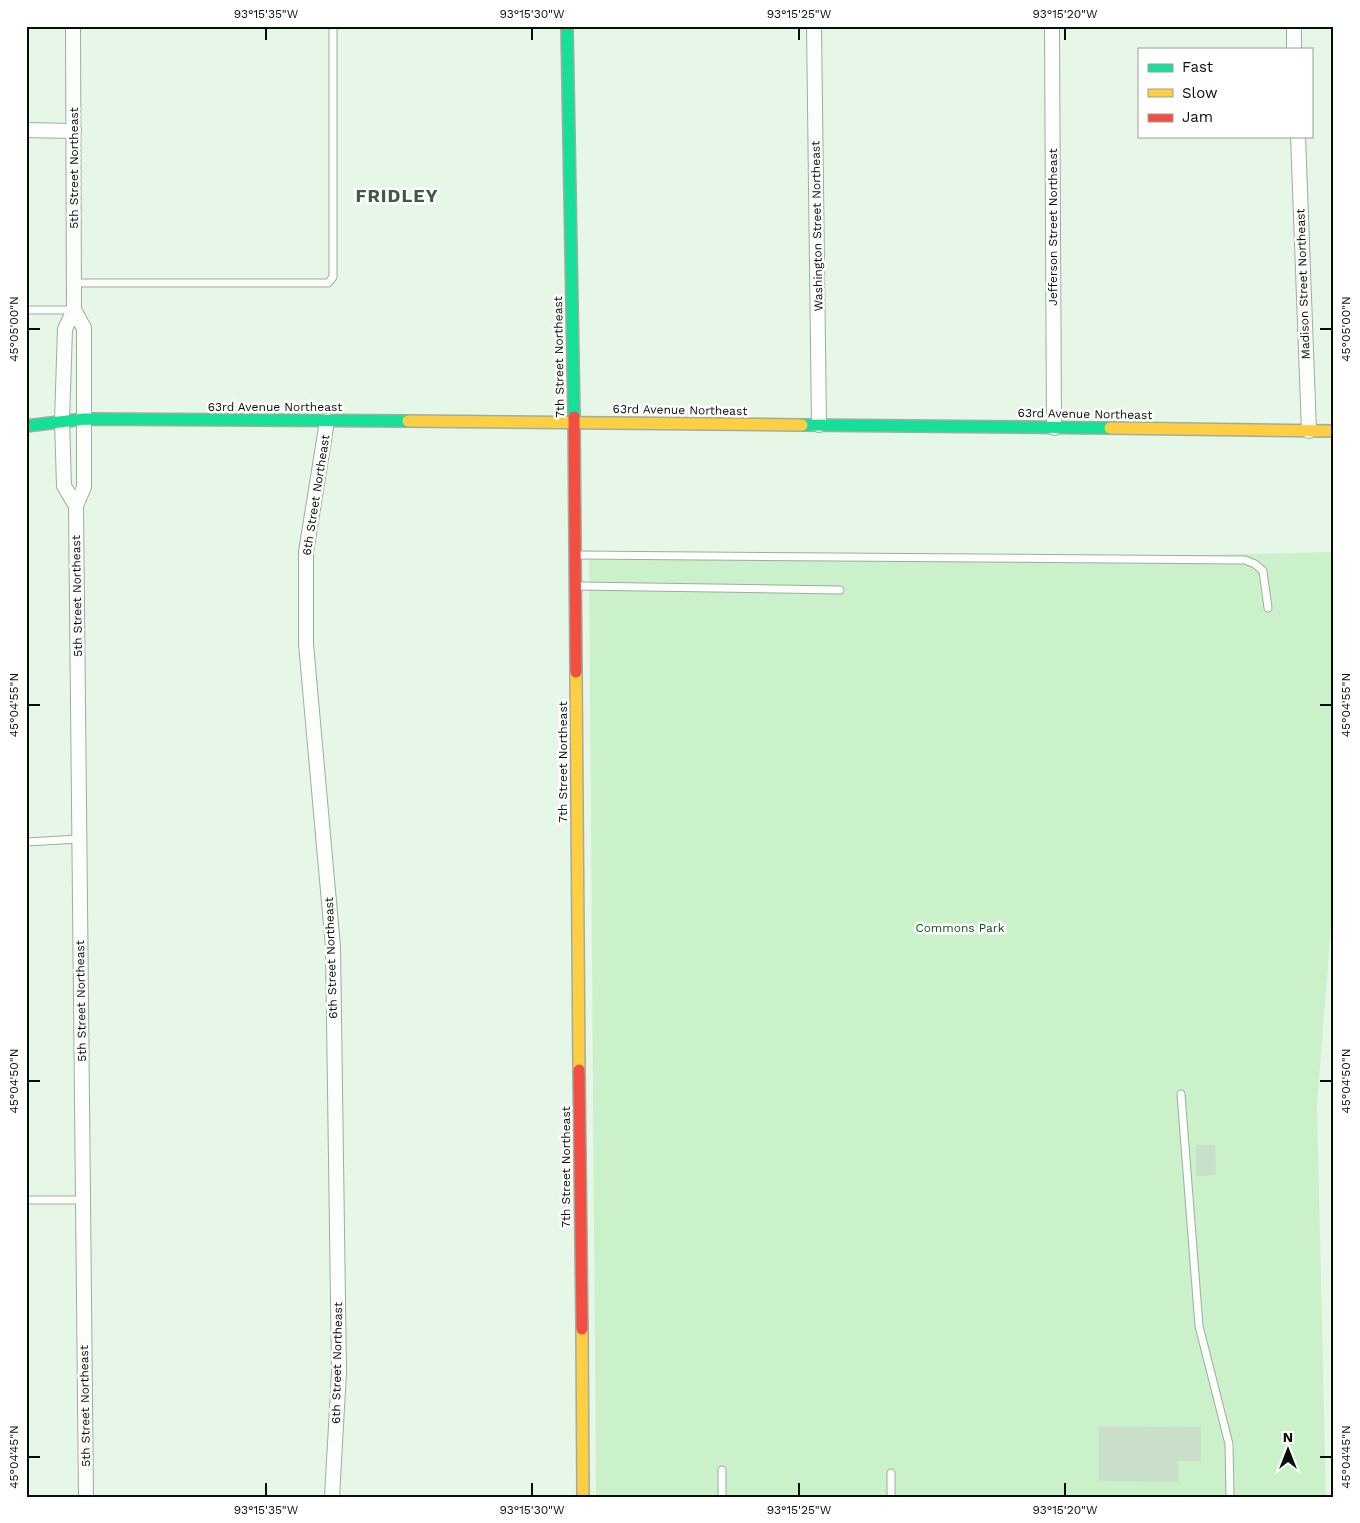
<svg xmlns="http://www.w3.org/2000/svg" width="1360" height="1523" font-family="'Work Sans',sans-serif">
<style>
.green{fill:#caf1ca}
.building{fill:#cadfca}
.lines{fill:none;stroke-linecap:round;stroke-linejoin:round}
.lane-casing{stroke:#a0aca0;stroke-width:9}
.street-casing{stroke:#a0aca0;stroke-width:16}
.fast-casing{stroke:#a0aca0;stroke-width:14}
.slow-casing{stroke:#a0aca0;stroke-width:14}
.jam-casing{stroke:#a0aca0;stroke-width:14}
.lane{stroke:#fbfefb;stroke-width:7}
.street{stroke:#fbfefb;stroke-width:14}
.fast{stroke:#16e098;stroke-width:11}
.slow{stroke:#ffcf43;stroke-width:11}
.jam{stroke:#f24e42;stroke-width:11}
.ticks{fill:none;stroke:#060f06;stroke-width:2}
.labels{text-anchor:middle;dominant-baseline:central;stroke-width:5;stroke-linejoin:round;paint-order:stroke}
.street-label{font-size:12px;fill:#060f06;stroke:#fff}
.park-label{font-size:12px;fill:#045412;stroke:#fff}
.district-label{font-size:18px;font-weight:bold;letter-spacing:1px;fill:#425a42;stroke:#fff}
.neatline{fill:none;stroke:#060f06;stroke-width:2}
.ticks-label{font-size:12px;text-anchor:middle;fill:#060f06}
</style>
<rect width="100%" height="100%" fill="#e7f7e7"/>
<path class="green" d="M1334 552V888L1317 1105 1326 1497H596L589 560 1068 558Z"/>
<g class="building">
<path d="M1196 1145H1215L1216 1175 1196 1176Z"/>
<path d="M1099 1426 1201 1427V1461H1178V1482L1099 1481Z"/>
</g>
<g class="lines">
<defs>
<g id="lane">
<path d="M75 283H328L333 277V26"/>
<path d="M26 310H74"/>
<path d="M578 555 1245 560 1255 564 1263 571 1268 608"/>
<path d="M578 586 840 590"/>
<path d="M26 842 79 839"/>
<path d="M1181 1094 1199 1326 1229 1444 1230 1497"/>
<path d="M26 1200H83"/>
<path d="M722 1497V1470"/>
<path d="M891 1497V1473"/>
</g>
<g id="street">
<path d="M73 26 74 310 65 329 62 420 64 486 76 506"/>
<path d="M814 26 819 425"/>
<path d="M1052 26 1054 428"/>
<path d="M1294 26V49"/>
<path d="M26 130 74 131"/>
<path d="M1298 136 1309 431"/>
<path d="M74 310 84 328V487L76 506 86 1497"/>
<path d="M327 421 306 552V644L333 947 339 1372 332 1497"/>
</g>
<g id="fast">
<path d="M567 26 574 417"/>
<path d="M802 425 1110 428"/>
<path d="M26 426 84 419 408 421"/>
</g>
<g id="slow">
<path d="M408 421 802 425"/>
<path d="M1110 428 1334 431"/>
<path d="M576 672 579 1070"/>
<path d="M582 1329 583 1497"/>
</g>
<g id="jam">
<path d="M574 417 576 672"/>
<path d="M579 1070 582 1329"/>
</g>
</defs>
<use href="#lane" class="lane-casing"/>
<use href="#street" class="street-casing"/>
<use href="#fast" class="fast-casing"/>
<use href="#slow" class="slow-casing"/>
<use href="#jam" class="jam-casing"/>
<use href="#lane" class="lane"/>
<use href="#street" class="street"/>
<use href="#fast" class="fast"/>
<use href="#slow" class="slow"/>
<use href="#jam" class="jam"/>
</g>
<path class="ticks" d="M266 28V40M532 28V40M799 28V40M1065 28V40M28 329H40M1320 329H1332M28 705H40M1320 705H1332M28 1081H40M1320 1081H1332M28 1457H40M1320 1457H1332M266 1483V1496M532 1483V1496M799 1483V1496M1065 1483V1496"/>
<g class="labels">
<g class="street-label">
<text transform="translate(74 168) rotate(-90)">5th Street Northeast</text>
<text transform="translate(817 226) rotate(-91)">Washington Street Northeast</text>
<text transform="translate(1053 227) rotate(-90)">Jefferson Street Northeast</text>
<text transform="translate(1303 284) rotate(-92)">Madison Street Northeast</text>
<text transform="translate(559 357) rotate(-91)">7th Street Northeast</text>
<text x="275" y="407">63rd Avenue Northeast</text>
<text transform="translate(680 410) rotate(1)">63rd Avenue Northeast</text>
<text transform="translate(1085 414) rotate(1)">63rd Avenue Northeast</text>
<text transform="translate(316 495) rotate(-81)">6th Street Northeast</text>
<text transform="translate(77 596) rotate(-91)">5th Street Northeast</text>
<text transform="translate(563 762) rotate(-90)">7th Street Northeast</text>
<text transform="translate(331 958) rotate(-92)">6th Street Northeast</text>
<text transform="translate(81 1001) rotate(-91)">5th Street Northeast</text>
<text transform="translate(566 1167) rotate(-90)">7th Street Northeast</text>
<text transform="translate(337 1363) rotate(-89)">6th Street Northeast</text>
<text transform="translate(85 1406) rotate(-91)">5th Street Northeast</text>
</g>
<g class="park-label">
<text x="960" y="928">Commons Park</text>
</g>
<g class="district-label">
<text x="397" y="195">FRIDLEY</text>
</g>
</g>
<rect width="1360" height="1523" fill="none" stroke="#ffffff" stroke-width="55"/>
<rect x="1138" y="48" width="175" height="90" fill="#ffffff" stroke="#9b9f9b"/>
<rect x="1148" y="64" width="25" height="8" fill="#16e098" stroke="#9b9f9b"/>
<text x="1182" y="72" font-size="15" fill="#060f06">Fast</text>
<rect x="1148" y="89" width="25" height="8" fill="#ffcf43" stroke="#9b9f9b"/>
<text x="1182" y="98" font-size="15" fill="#060f06">Slow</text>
<rect x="1148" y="114" width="25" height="8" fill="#f24e42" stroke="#9b9f9b"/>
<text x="1182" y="122" font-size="15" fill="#060f06">Jam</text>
<g transform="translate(1288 1450)" stroke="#ffffff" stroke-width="4" paint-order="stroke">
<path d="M0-4L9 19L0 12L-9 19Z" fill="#060f06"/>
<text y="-8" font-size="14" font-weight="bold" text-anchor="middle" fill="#060f06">N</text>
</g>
<rect x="28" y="28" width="1304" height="1468" class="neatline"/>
<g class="ticks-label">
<text x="266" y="18">93°15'35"W</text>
<text x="532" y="18">93°15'30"W</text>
<text x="799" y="18">93°15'25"W</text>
<text x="1065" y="18">93°15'20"W</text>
<text transform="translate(14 329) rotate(-90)" y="4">45°05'00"N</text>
<text transform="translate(1346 329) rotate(-90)" y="4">45°05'00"N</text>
<text transform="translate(14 705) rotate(-90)" y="4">45°04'55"N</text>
<text transform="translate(1346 705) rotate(-90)" y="4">45°04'55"N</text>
<text transform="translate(14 1081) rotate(-90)" y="4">45°04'50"N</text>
<text transform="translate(1346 1081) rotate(-90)" y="4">45°04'50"N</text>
<text transform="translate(14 1457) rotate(-90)" y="4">45°04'45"N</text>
<text transform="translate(1346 1457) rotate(-90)" y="4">45°04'45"N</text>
<text x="266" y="1514">93°15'35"W</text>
<text x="532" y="1514">93°15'30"W</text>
<text x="799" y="1514">93°15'25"W</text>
<text x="1065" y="1514">93°15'20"W</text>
</g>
</svg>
